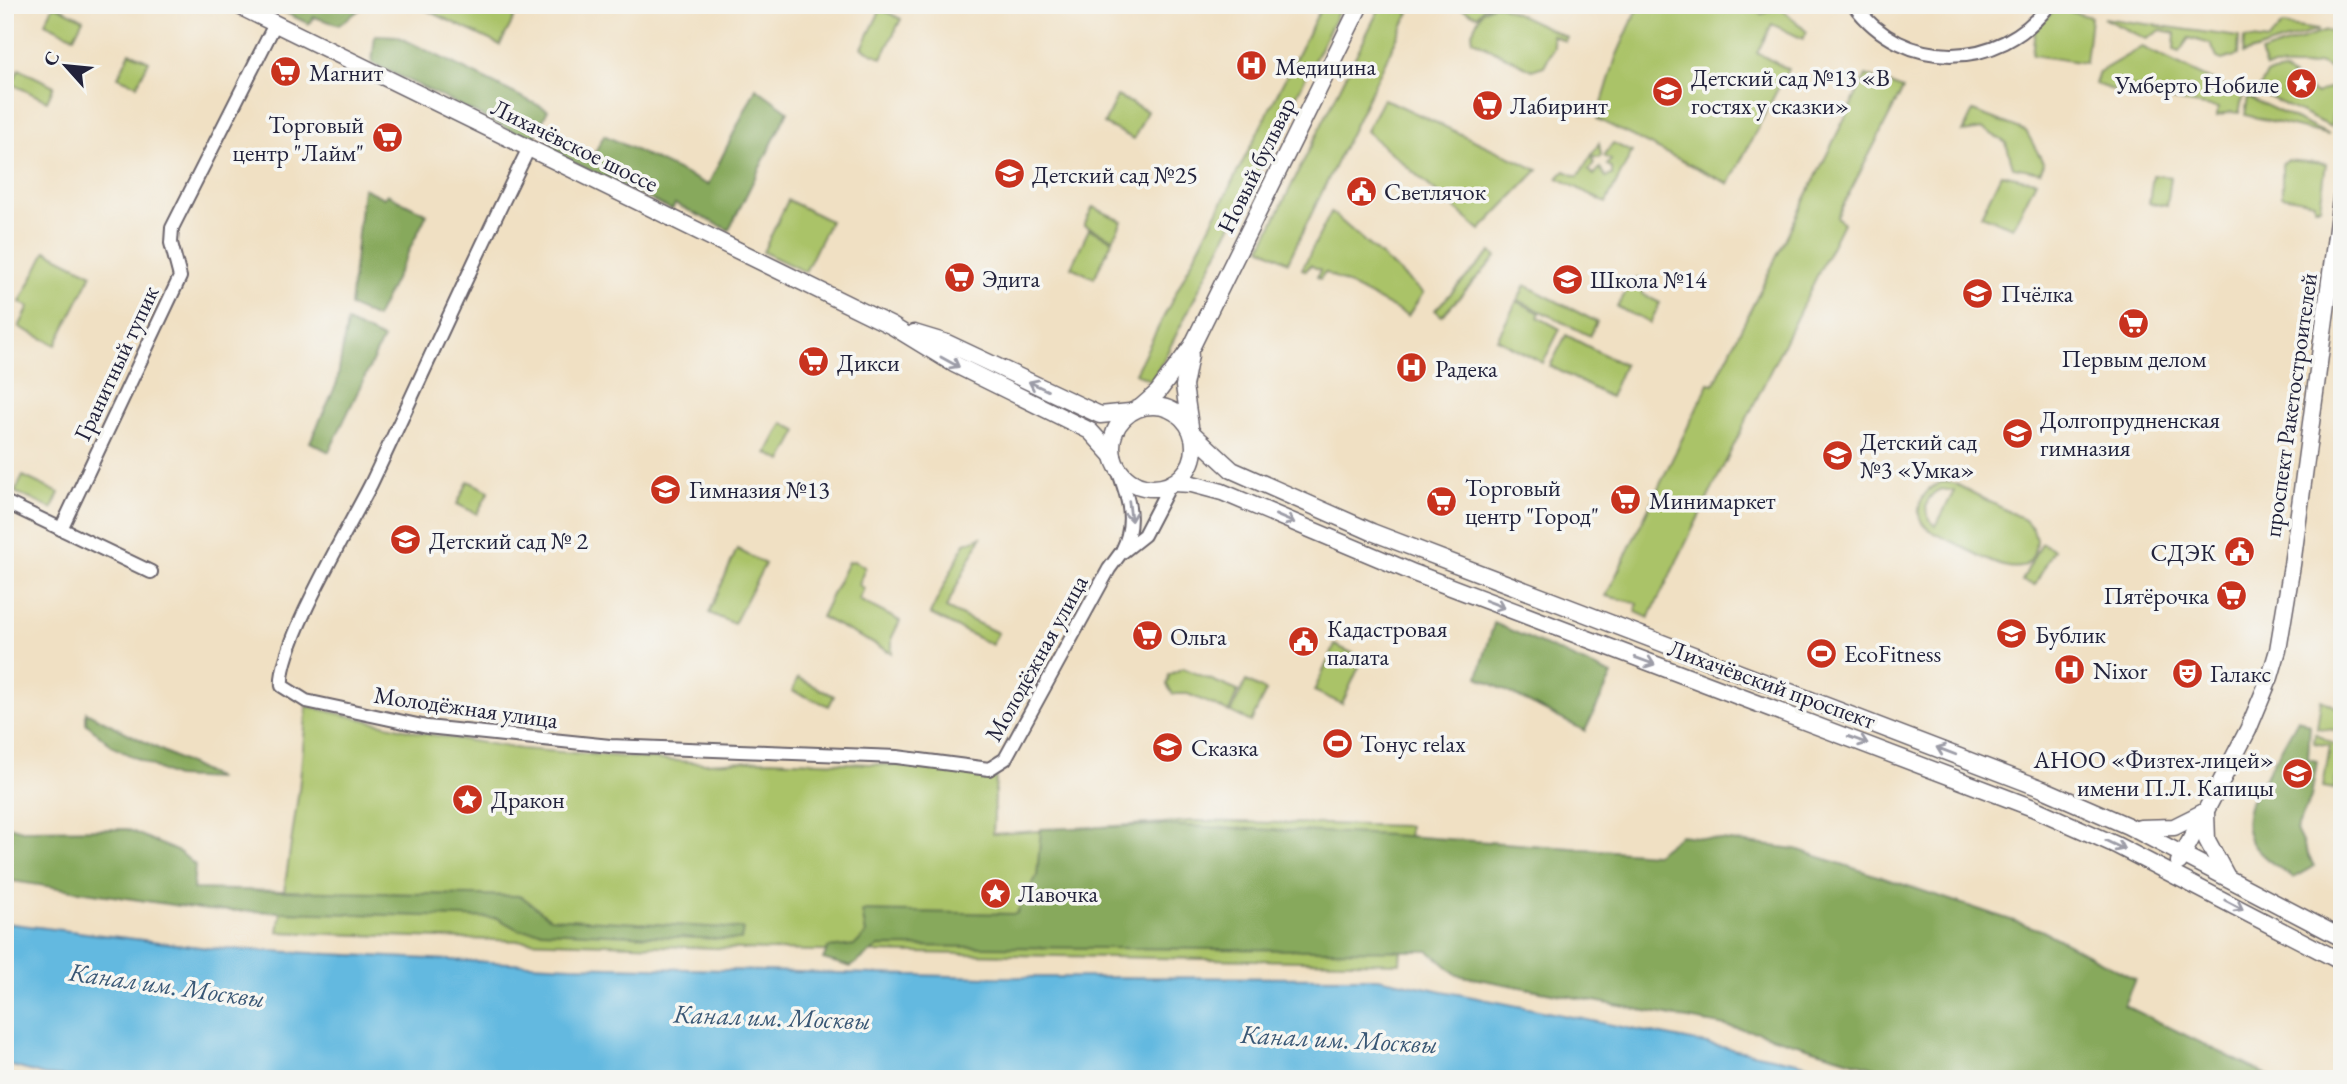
<svg xmlns="http://www.w3.org/2000/svg" width="2347" height="1084" font-family="'EB Garamond',serif">
<style>
.green{fill:#aac368;stroke:#667252;stroke-width:2;fill-rule:evenodd}
.forest{fill:#87a95c;stroke:#54664c;stroke-width:2}
.water{fill:#64b9e0;stroke:#436e8e;stroke-width:2}
.lines{fill:none;stroke-linecap:round;stroke-linejoin:round}
.minor-casing{stroke:#6a646b;stroke-width:16}
.major-casing{stroke:#6a646b;stroke-width:19}
.minor{stroke:#fff;stroke-width:12}
.major{stroke:#fff;stroke-width:16}
.oneway{stroke:#9c9ca7}
.labels{text-anchor:middle;dominant-baseline:central;stroke-width:7;stroke-linejoin:round;paint-order:stroke}
.poi-label{font-size:24px;fill:#22223b;stroke:#f6f6f2;text-anchor:start}
.street-label{font-size:24px;fill:#22223b;stroke:#f6f6f2}
.water-label{font-size:26px;font-style:italic;fill:#395775;stroke:#f6f6f2}
</style>
<rect width="100%" height="100%" fill="#f6f6f2"/>
<filter id="ink" filterUnits="userSpaceOnUse"><feTurbulence type="fractalNoise" baseFrequency=".0143" numOctaves="2"/><feDisplacementMap in="SourceGraphic" scale="14" xChannelSelector="R" yChannelSelector="G"/><feConvolveMatrix kernelMatrix="1 2 1 2 8 2 1 2 1" color-interpolation-filters="sRGB"/></filter>
<filter id="wash" filterUnits="userSpaceOnUse"><feTurbulence type="fractalNoise" baseFrequency=".00686" numOctaves="4" result="noise"/><feDisplacementMap in="SourceGraphic" scale="28" xChannelSelector="R" yChannelSelector="G"/><feGaussianBlur stdDeviation="1.57" result="paint"/><feColorMatrix in="noise" values="0 0 0 0 0 0 0 0 0 0 0 0 0 0 0 0 0 1.4 0 .05"/><feComposite in="paint" operator="in"/></filter>
<g filter="url(#wash)">
<rect width="100%" height="100%" fill="#f0e0c3"/>
<g class="green">
<path d="M54 5 83 19 74 37 45 23Z"/>
<path d="M416 5H521L500 45Z"/>
<path d="M1342 5 1163 361 1151 381 1135 373 1322 6Z"/>
<path d="M1381 5H1393L1409 13 1288 262 1261 247Z"/>
<path d="M1455 5H1499L1567 37 1565 41 1552 35 1554 47 1544 66 1532 70 1473 40 1472 32 1482 11 1492 6 1484 7 1477 16Z"/>
<path d="M1639 5H1752L1762 14 1779 6 1807 32 1803 39 1772 24 1757 53 1788 69 1729 184 1597 119 1616 57Z"/>
<path d="M2056 8 2091 17 2086 63 2032 55 2035 30Z"/>
<path d="M881 9 901 19 882 58 862 48Z"/>
<path d="M2103 18 2239 37 2238 55 2222 60 2217 58 2211 44 2189 38 2179 52 2174 50 2175 33 2161 30 2146 39Z"/>
<path d="M2282 25 2318 30 2243 54 2244 38 2268 41Z"/>
<path d="M2326 31 2342 34 2338 72 2319 63C2300 71 2285 64 2266 68L2260 53Z"/>
<path d="M2142 47 2243 95 2239 113 2231 112 2217 116 2218 108 2163 99 2125 84 2121 93 2095 84 2099 72Z"/>
<path d="M130 52 149 61 137 85 118 77Z"/>
<path d="M19 69 54 86 47 101 12 84Z"/>
<path d="M2284 71 2316 94 2336 85 2331 127 2258 92 2267 74Z"/>
<path d="M1866 75 1903 89 1837 217 1843 223 1649 618 1636 612 1637 603 1606 596 1709 383 1714 384Z"/>
<path d="M1117 96 1147 111 1134 139 1104 124Z"/>
<path d="M2248 97 2329 135 2245 115Z"/>
<path d="M1383 99 1394 103 1538 170 1480 230 1366 131Z"/>
<path d="M1973 111 2026 131 2044 164 2040 172 2013 167 2006 143 1983 129 1963 132Z"/>
<path d="M1599 143 1601 155 1599 158 1592 157 1594 164 1588 170 1594 175 1600 168 1606 177 1612 175V168L1607 165 1611 160 1604 156 1613 143 1632 152 1606 203 1558 178 1565 171 1578 177Z"/>
<path d="M2286 160 2326 164 2320 207H2314V202L2282 196V164Z"/>
<path d="M2001 174 2036 181 2013 227 1981 215Z"/>
<path d="M2153 175 2171 177 2167 206 2149 203Z"/>
<path d="M788 200 830 221 805 272 763 252Z"/>
<path d="M1093 207 1122 221 1113 239 1084 225Z"/>
<path d="M1331 212 1423 293 1408 316 1325 272 1320 279 1317 277 1320 270 1310 265 1306 271 1302 269Z"/>
<path d="M1089 229 1113 240 1094 278 1071 267Z"/>
<path d="M46 251 92 274 56 345 19 327 29 307 20 302Z"/>
<path d="M1491 252 1496 257 1442 316 1435 310Z"/>
<path d="M1638 278 1647 283 1642 294 1660 303 1650 323 1617 307 1632 282Z"/>
<path d="M1525 285 1597 322 1590 336 1518 300Z"/>
<path d="M1517 301 1540 313 1538 317 1560 329 1543 363 1497 339Z"/>
<path d="M1566 335 1624 365 1610 397 1550 366Z"/>
<path d="M783 423 798 431 782 461 767 453Z"/>
<path d="M23 476 59 493 52 509 15 492Z"/>
<path d="M468 481 489 491 477 514 457 504Z"/>
<path d="M1943 482 1954 483 2025 520 2033 529 2036 540C2034 591 1983 558 1961 546 1950 540 1936 535 1927 528 1909 512 1924 487 1943 482ZM1941 489 1954 491 1936 526C1921 514 1924 496 1941 489Z"/>
<path d="M981 537 946 608 998 633 992 645 930 614 965 543Z"/>
<path d="M2041 543 2054 549 2035 585 2022 581Z"/>
<path d="M737 549 765 564 734 624 709 613Z"/>
<path d="M854 561 865 567 859 585 864 588 859 600 900 621 892 637V653L821 617 848 562Z"/>
<path d="M1335 645 1363 658 1342 704 1314 691Z"/>
<path d="M1183 668 1238 691 1229 712 1188 694H1173L1167 685 1169 675Z"/>
<path d="M798 678 834 696 829 706 792 691Z"/>
<path d="M1246 681 1266 691 1251 722 1231 712Z"/>
<path d="M2321 700 2342 710V731L2317 728Z"/>
<path d="M307 706 421 733 521 749 704 763 768 760 895 765 996 777 993 834 1192 821 1409 826 1400 963 770 950 278 932 299 789Z"/>
<path d="M2315 733 2342 749 2334 789 2323 787 2330 746 2314 743Z"/>
</g>
<g class="forest">
<path d="M269 5H366L339 25 314 17 309 24Z"/>
<path d="M375 35 397 36 548 110 533 141 372 63Z"/>
<path d="M756 88 788 111 729 230 675 204 672 210 544 148 547 142 593 156 604 135 708 185Z"/>
<path d="M363 188 384 198 387 194 427 214 376 318 350 306Z"/>
<path d="M347 322 383 339 329 452 310 442 337 383Z"/>
<path d="M1494 623 1612 675 1585 731 1478 677Z"/>
<path d="M86 712 218 779 175 777 113 747 86 723Z"/>
<path d="M2298 719 2310 725 2308 759 2317 761 2311 797 2296 830 2314 866 2293 878C2266 858 2237 844 2249 806Z"/>
<path d="M5 825 22 830 127 829 181 853 195 865 193 889 521 896 550 918 743 929 741 940 519 930 497 918 206 910 5 880Z"/>
<path d="M1162 825 1391 835 1655 854 1680 835 1796 849 2041 930 2135 979 2124 1005 2275 1079H1913L1757 1032 1457 975 1429 951 879 946 851 967 823 959 828 948 855 945 866 934 862 911 1016 914 1037 876 1041 829Z"/>
</g>
<path class="water" d="M5 923 208 948 571 966 988 977 1378 978 1802 1063 1852 1079H94L44 1075 5 1064Z"/>
</g>
<g filter="url(#ink)">
<g class="lines">
<defs>
<g id="minor">
<path d="M1854 5C1903 72 2000 71 2049 5"/>
<path d="M529 148C474 259 424 372 371 484 350 526 278 646 282 686L306 701 427 727 610 746 897 757 989 769 1005 759 1109 569 1120 554 1144 535 1170 485"/>
<path d="M1117 467C1128 497 1137 521 1122 551"/>
<path d="M5 502 151 572"/>
<path d="M61 529 180 277 171 243 172 228 275 24"/>
</g>
<g id="major">
<path d="M237 5 892 326 954 364 1090 431 1113 456"/>
<path d="M914 333 947 343 1100 415 1130 412"/>
<path d="M1190 355 1184 386 1190 426"/>
<circle cx="1153" cy="447" r="41"/>
<path d="M1141 407 1158 392 1192 346 1360 5"/>
<path d="M1193 434 1232 470 1372 532 2043 789 2128 826 2342 938"/>
<path d="M1173 483 1192 484 1222 492 1414 573 2033 808 2116 845 2342 962"/>
<path d="M2206 813 2207 840 2227 877"/>
<path d="M2140 828 2174 827 2204 812"/>
<path d="M2179 862 2248 730 2270 677 2278 650 2292 565 2342 191"/>
</g>
</defs>
<use href="#minor" class="minor-casing"/>
<use href="#major" class="major-casing"/>
<use href="#minor" class="minor"/>
<use href="#major" class="major"/>
</g>
<defs><path id="oneway-shaft" d="M-6 0H5M1.5-3L5.5 0L1.5 3" fill="none" stroke-width="1.6" stroke-linecap="round" stroke-linejoin="round" transform="scale(1.75)"/></defs>
<g class="oneway">
<use href="#oneway-shaft" transform="translate(950 362) rotate(29)"/>
<use href="#oneway-shaft" transform="translate(1038 386) rotate(-155)"/>
<use href="#oneway-shaft" transform="translate(1130 511) rotate(83)"/>
<use href="#oneway-shaft" transform="translate(1285 519) rotate(23)"/>
<use href="#oneway-shaft" transform="translate(1495 604) rotate(21)"/>
<use href="#oneway-shaft" transform="translate(1645 661) rotate(20)"/>
<use href="#oneway-shaft" transform="translate(1858 740) rotate(20)"/>
<use href="#oneway-shaft" transform="translate(1946 751) rotate(-159)"/>
<use href="#oneway-shaft" transform="translate(2115 845) rotate(25)"/>
<use href="#oneway-shaft" transform="translate(2234 905) rotate(28)"/>
</g>
</g>
<defs>
<symbol id="hospital-disc" viewBox="-11 -11 22 22"><circle r="9.5" fill="#c8321e" stroke="#f6f6f2"/><path d="M-5-5h3v3.5h4V-5h3V5h-3V1.5h-4V5h-3Z" fill="#fff"/></symbol>
<symbol id="supermarket-disc" viewBox="-11 -11 22 22"><circle r="9.5" fill="#c8321e" stroke="#f6f6f2"/><path d="M-6-5.5h2.5l.6 2H6L4.5 2H-2.5L-4.4-4H-6ZM-1.5 3.2a1.3 1.3 0 1 0 .1 0ZM3 3.2a1.3 1.3 0 1 0 .1 0Z" fill="#fff"/></symbol>
<symbol id="sight-disc" viewBox="-11 -11 22 22"><circle r="9.5" fill="#c8321e" stroke="#f6f6f2"/><path d="M0-6L1.8-2.2L6-1.7L2.9 1.2L3.7 5.4L0 3.3L-3.7 5.4L-2.9 1.2L-6-1.7L-1.8-2.2Z" fill="#fff"/></symbol>
<symbol id="school-disc" viewBox="-11 -11 22 22"><circle r="9.5" fill="#c8321e" stroke="#f6f6f2"/><path d="M0-5L7-2L0 1L-7-2ZM-4 1L0 2.5L4 1V4Q0 6-4 4Z" fill="#fff"/></symbol>
<symbol id="civic-disc" viewBox="-11 -11 22 22"><circle r="9.5" fill="#c8321e" stroke="#f6f6f2"/><path d="M-.6-6.5H3V-4.5H.6V-3L4-1V1h2V6H-6V1h2V-1L-.6-3ZM-1.2 2.5V6h2.4V2.5Z" fill="#fff"/></symbol>
<symbol id="stadium-disc" viewBox="-11 -11 22 22"><circle r="9.5" fill="#c8321e" stroke="#f6f6f2"/><path d="M0-5a6.5 5 0 1 0 0 10a6.5 5 0 1 0 0-10ZM-3.5-1.8h7v3.6h-7Z" fill="#fff"/></symbol>
<symbol id="theatre-disc" viewBox="-11 -11 22 22"><circle r="9.5" fill="#c8321e" stroke="#f6f6f2"/><path d="M-5-5.5Q0-4 5-5.5V0Q5 5 0 6Q-5 5-5 0ZM-3.3-2.5H-1v1.5H-3.3ZM1-2.5H3.3v1.5H1ZM-2.8 1Q0 5.5 2.8 1Z" fill="#fff"/></symbol>
</defs>
<g fill-rule="evenodd">
<use href="#hospital-disc" x="1234" y="48" width="35" height="35"/>
<use href="#supermarket-disc" x="268" y="54" width="35" height="35"/>
<use href="#sight-disc" x="2284" y="66" width="35" height="35"/>
<use href="#school-disc" x="1650" y="74" width="35" height="35"/>
<use href="#supermarket-disc" x="1470" y="88" width="35" height="35"/>
<use href="#supermarket-disc" x="370" y="120" width="35" height="35"/>
<use href="#school-disc" x="992" y="156" width="35" height="35"/>
<use href="#civic-disc" x="1344" y="174" width="35" height="35"/>
<use href="#supermarket-disc" x="942" y="260" width="35" height="35"/>
<use href="#school-disc" x="1550" y="262" width="35" height="35"/>
<use href="#school-disc" x="1960" y="276" width="35" height="35"/>
<use href="#supermarket-disc" x="2116" y="306" width="35" height="35"/>
<use href="#supermarket-disc" x="796" y="344" width="35" height="35"/>
<use href="#hospital-disc" x="1394" y="350" width="35" height="35"/>
<use href="#school-disc" x="2000" y="416" width="35" height="35"/>
<use href="#school-disc" x="1820" y="438" width="35" height="35"/>
<use href="#school-disc" x="648" y="472" width="35" height="35"/>
<use href="#supermarket-disc" x="1608" y="482" width="35" height="35"/>
<use href="#supermarket-disc" x="1424" y="484" width="35" height="35"/>
<use href="#school-disc" x="388" y="522" width="35" height="35"/>
<use href="#civic-disc" x="2222" y="534" width="35" height="35"/>
<use href="#supermarket-disc" x="2214" y="578" width="35" height="35"/>
<use href="#school-disc" x="1994" y="616" width="35" height="35"/>
<use href="#supermarket-disc" x="1130" y="618" width="35" height="35"/>
<use href="#civic-disc" x="1286" y="624" width="35" height="35"/>
<use href="#stadium-disc" x="1804" y="636" width="35" height="35"/>
<use href="#hospital-disc" x="2052" y="652" width="35" height="35"/>
<use href="#theatre-disc" x="2170" y="656" width="35" height="35"/>
<use href="#stadium-disc" x="1320" y="726" width="35" height="35"/>
<use href="#school-disc" x="1150" y="730" width="35" height="35"/>
<use href="#school-disc" x="2280" y="756" width="35" height="35"/>
<use href="#sight-disc" x="450" y="782" width="35" height="35"/>
<use href="#sight-disc" x="978" y="876" width="35" height="35"/>
</g>
<g class="labels">
<g class="poi-label">
<text x="1275" y="66">Медицина</text>
<text x="309" y="72">Магнит</text>
<text x="1691" y="77">Детский сад №13 «В<tspan x="1691" dy="28">гостях у сказки»</tspan></text>
<text x="2279" y="84" text-anchor="end">Умберто Нобиле</text>
<text x="1510" y="105">Лабиринт</text>
<text x="364" y="124" text-anchor="end">Торговый<tspan x="364" dy="28">центр "Лайм"</tspan></text>
<text x="1032" y="174">Детский сад №25</text>
<text x="1384" y="191">Светлячок</text>
<text x="982" y="278">Эдита</text>
<text x="1590" y="279">Школа №14</text>
<text x="2001" y="293">Пчёлка</text>
<text x="2134" y="358" text-anchor="middle">Первым делом</text>
<text x="837" y="362">Дикси</text>
<text x="1435" y="368">Радека</text>
<text x="2040" y="419">Долгопрудненская<tspan x="2040" dy="28">гимназия</tspan></text>
<text x="1860" y="441">Детский сад<tspan x="1860" dy="28">№3 «Умка»</tspan></text>
<text x="1465" y="487">Торговый<tspan x="1465" dy="28">центр "Город"</tspan></text>
<text x="689" y="489">Гимназия №13</text>
<text x="1649" y="500">Минимаркет</text>
<text x="429" y="540">Детский сад № 2</text>
<text x="2216" y="552" text-anchor="end">СДЭК</text>
<text x="2209" y="595" text-anchor="end">Пятёрочка</text>
<text x="1327" y="628">Кадастровая<tspan x="1327" dy="28">палата</tspan></text>
<text x="2035" y="634">Бублик</text>
<text x="1170" y="636">Ольга</text>
<text x="1844" y="653">EcoFitness</text>
<text x="2093" y="670">Nixor</text>
<text x="2210" y="673">Галакс</text>
<text x="1360" y="743">Тонус relax</text>
<text x="1191" y="747">Сказка</text>
<text x="2274" y="759" text-anchor="end">АНОО «Физтех-лицей»<tspan x="2274" dy="28">имени П.Л. Капицы</tspan></text>
<text x="491" y="799">Дракон</text>
<text x="1018" y="893">Лавочка</text>
</g>
<g class="street-label">
<text transform="translate(575 145) rotate(26)">Лихачёвское шоссе</text>
<text transform="translate(1256 165) rotate(-64)">Новый бульвар</text>
<text transform="translate(116 363) rotate(-65)">Гранитный тупик</text>
<text transform="translate(2290 405) rotate(-82)">проспект Ракетостроителей</text>
<text transform="translate(1036 658) rotate(-61)">Молодёжная улица</text>
<text transform="translate(1772 684) rotate(20)">Лихачёвский проспект</text>
<text transform="translate(466 707) rotate(8)">Молодёжная улица</text>
</g>
<g class="water-label">
<text transform="translate(167 985) rotate(8)">Канал им. Москвы</text>
<text transform="translate(772 1017) rotate(2)">Канал им. Москвы</text>
<text transform="translate(1339 1039) rotate(3)">Канал им. Москвы</text>
</g>
</g>
<rect width="2347" height="1084" fill="none" stroke="#f6f6f2" stroke-width="28"/>
<g transform="translate(66 66) rotate(297)" stroke="#f6f6f2" stroke-width="5" paint-order="stroke">
<path d="M0-5L12 26L0 18L-12 26Z" fill="#22223b"/>
<text y="-10" font-size="19" font-weight="bold" text-anchor="middle" fill="#22223b">С</text>
</g>
</svg>
